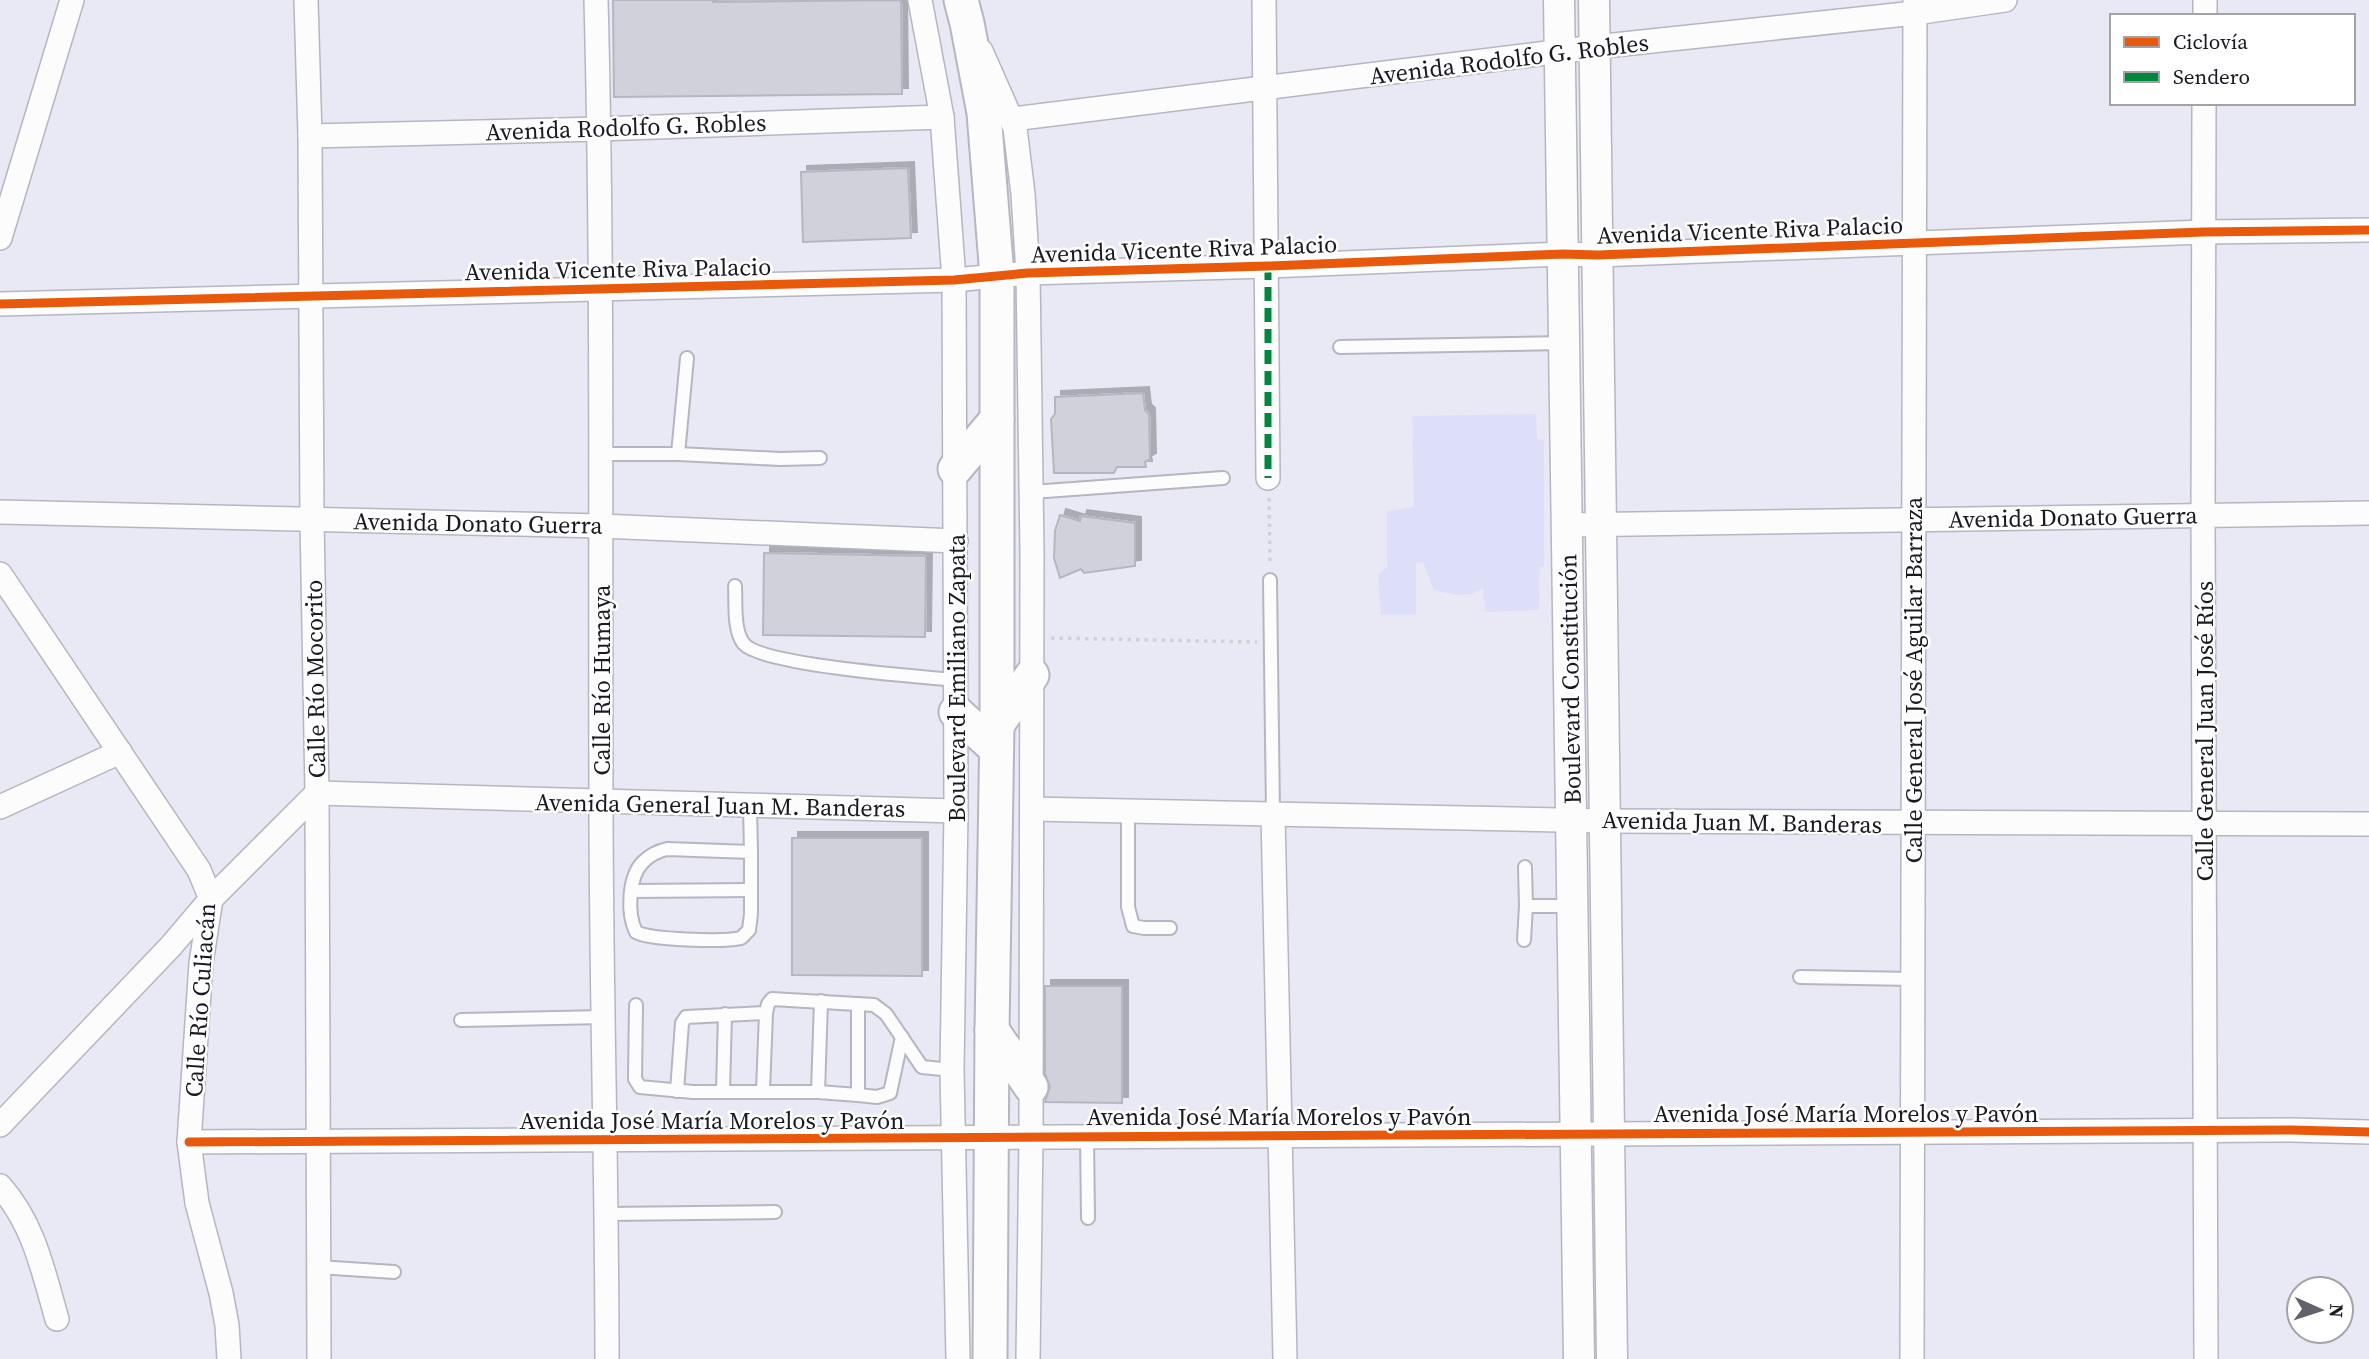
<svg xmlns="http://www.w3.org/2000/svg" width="2369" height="1359" font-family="'Source Serif 4',serif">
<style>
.built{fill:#dcdff7}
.building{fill:#d0d1db;stroke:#b5b6c0;stroke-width:2;filter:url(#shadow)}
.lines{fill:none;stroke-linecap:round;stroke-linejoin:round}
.service-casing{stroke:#b5b6c0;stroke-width:16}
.minor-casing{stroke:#b5b6c0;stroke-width:26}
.tertiary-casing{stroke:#b5b6c0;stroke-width:33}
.secondary-casing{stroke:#b5b6c0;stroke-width:37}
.path{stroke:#d0d0d5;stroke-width:3.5;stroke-dasharray:3.5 5;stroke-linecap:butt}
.service{stroke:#fcfcfd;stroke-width:12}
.minor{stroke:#fcfcfd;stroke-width:23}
.tertiary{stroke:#fcfcfd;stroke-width:30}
.secondary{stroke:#fcfcfd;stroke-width:33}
.quiet{stroke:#00873e;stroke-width:7;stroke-dasharray:14 7;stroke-linecap:butt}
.cycleway-casing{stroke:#fff;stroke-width:13}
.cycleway{stroke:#e8590c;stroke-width:9}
.labels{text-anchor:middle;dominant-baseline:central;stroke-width:5;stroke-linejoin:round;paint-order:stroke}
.street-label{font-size:24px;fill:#181922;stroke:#fff}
</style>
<defs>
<filter id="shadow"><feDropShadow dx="6" dy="-6" stdDeviation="0" flood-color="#0004"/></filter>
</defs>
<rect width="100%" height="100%" fill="#e8e9f4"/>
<path class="built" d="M1536 414 1537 439 1544 440V567H1540L1539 610 1485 612 1483 588 1471 594 1456 595 1434 590 1423 562 1416 563V615H1381L1378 575 1387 567V511L1414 507 1412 416Z"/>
<g class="building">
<path d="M613 0H713V2L901 0 902 94 614 97Z"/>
<path d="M908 168 911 238 803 242 801 172Z"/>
<path d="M1143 393 1145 410 1149 414 1150 459 1145 462 1146 467H1117L1114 473H1054L1051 419 1055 414V397Z"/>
<path d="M1060 515 1080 521 1081 516 1135 523V566L1084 573 1081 569 1060 578 1054 558 1055 531Z"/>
<path d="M764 553 926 556 925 637 763 635Z"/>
<path d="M792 838H922V976L792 975Z"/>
<path d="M1045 986H1122V1103L1045 1102 1050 1086 1045 1074Z"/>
</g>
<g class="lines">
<defs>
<g id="service">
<path d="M1340 347 1564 343"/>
<path d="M601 454H678L687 358"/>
<path d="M678 454 780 459 820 458"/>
<path d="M1032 492 1223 478"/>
<path d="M1270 580 1273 814"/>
<path d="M735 586C736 602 733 631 744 644 763 665 921 677 956 680"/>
<path d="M750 806 751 852 667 849C658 851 650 855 643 862 628 877 627 914 636 932 650 940 724 942 741 938L749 930 751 914V852"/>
<path d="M1128 810V907L1133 926 1144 928H1170"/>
<path d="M1525 867 1526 906"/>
<path d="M632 891 751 890"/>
<path d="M1524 940 1526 906H1572"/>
<path d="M1800 977 1913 979"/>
<path d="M636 1005 635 1079 640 1087 693 1092H818L858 1095V1004"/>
<path d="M461 1020 605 1017"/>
<path d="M677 1091 682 1023 686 1017 766 1013"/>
<path d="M723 1091 725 1014"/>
<path d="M763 1091 766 1013 768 1004 772 999 874 1005 886 1014 922 1067 952 1070"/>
<path d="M818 1092 821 1001"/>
<path d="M858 1095 877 1097 890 1093 902 1037"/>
<path d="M1087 1136 1088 1218"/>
<path d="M607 1214 775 1212"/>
<path d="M318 1267 394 1272"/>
</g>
<g id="minor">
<path d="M306 0 310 136 312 519 317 793 319 1359"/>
<path d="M596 0C603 266 600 533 601 799 601 986 607 1172 607 1359"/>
<path d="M920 0 942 117 954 280 956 811 952 1070 958 1359"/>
<path d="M1264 0 1268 478"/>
<path d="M2205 16V0"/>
<path d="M981 51 1015 128 1023 194 1028 273 1032 553 1031 1137 1028 1359"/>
<path d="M2204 103 2203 515 2206 1359"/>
<path d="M1013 119 1595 47 1915 13 2005 0"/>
<path d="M310 136 599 129 942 117"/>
<path d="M0 238 72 0"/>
<path d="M0 304 954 280 1028 273 1268 266 1563 254 1598 255 2203 232 2369 230"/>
<path d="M0 512 601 526 956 541"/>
<path d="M1567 525 2369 513"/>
<path d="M0 574 199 870 211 899 201 963 189 1142 197 1203 221 1293 227 1325 229 1359"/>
<path d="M0 807 120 752"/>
<path d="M1032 809 1606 821 2369 824"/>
<path d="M1273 814 1285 1359"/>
<path d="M0 1125 171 946 211 899 317 793 956 811"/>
<path d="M189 1142 2291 1130 2369 1132"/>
<path d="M0 1186C34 1224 43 1271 57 1319"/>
<path d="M1912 1359 1915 0"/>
</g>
<g id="tertiary">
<path d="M1559 0 1579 1359"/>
<path d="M1594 0 1612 1359"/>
</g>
<g id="secondary">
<path d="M961 0 967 23 984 113 997 276V725L992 1030 990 1359"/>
<path d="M955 469 997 419"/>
<path d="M956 712 996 749"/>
<path d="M997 725 1032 675"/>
<path d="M992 1030 1031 1087"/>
</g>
</defs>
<use href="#service" class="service-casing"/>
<use href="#minor" class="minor-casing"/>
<use href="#tertiary" class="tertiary-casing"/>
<use href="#secondary" class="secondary-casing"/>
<g class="path">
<path d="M1269 498 1270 564"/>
<path d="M1051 638 1257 642"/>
</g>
<use href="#service" class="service"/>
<use href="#minor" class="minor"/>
<use href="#tertiary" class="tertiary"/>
<use href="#secondary" class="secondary"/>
<path class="quiet" d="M1268 266V478"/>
<defs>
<g id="cycleway">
<path d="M0 304 954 280 1028 273 1268 266 1563 254 1598 255 2203 232 2369 230"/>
<path d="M189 1142 2291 1130 2369 1132"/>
</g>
</defs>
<use href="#cycleway" class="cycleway-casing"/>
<use href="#cycleway" class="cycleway"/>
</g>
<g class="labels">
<g class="street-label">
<text transform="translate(1509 59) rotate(-7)">Avenida Rodolfo G. Robles</text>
<text transform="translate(626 127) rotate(-2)">Avenida Rodolfo G. Robles</text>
<text transform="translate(1750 230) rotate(-2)">Avenida Vicente Riva Palacio</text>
<text transform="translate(1184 249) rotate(-2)">Avenida Vicente Riva Palacio</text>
<text transform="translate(618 269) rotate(-1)">Avenida Vicente Riva Palacio</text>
<text transform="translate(2073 517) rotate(-1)">Avenida Donato Guerra</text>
<text transform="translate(478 523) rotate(1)">Avenida Donato Guerra</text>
<text transform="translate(956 678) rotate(-90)">Boulevard Emiliano Zapata</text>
<text transform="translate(315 679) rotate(-91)">Calle Río Mocorito</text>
<text transform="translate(1570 679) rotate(-91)">Boulevard Constitución</text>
<text transform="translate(601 680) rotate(-90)">Calle Río Humaya</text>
<text transform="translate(1913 680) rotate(-90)">Calle General José Aguilar Barraza</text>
<text transform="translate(2204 731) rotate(-90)">Calle General Juan José Ríos</text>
<text transform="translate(720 805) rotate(1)">Avenida General Juan M. Banderas</text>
<text transform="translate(1742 822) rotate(1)">Avenida Juan M. Banderas</text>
<text transform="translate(200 1000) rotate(-86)">Calle Río Culiacán</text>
<text x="1846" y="1113">Avenida José María Morelos y Pavón</text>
<text x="1279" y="1116">Avenida José María Morelos y Pavón</text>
<text x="712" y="1120">Avenida José María Morelos y Pavón</text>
</g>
</g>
<rect x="2110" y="14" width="245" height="91" fill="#ffffff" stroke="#a3a3a7" stroke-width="2"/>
<rect x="2124" y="37" width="35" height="10" fill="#e8590c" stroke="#a3a3a7" stroke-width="2"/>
<text x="2173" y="49" font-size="21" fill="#181922">Ciclovía</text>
<rect x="2124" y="72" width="35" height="10" fill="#00873e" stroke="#a3a3a7" stroke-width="2"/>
<text x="2173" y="84" font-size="21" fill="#181922">Sendero</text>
<g transform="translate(2320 1310) rotate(93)"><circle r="33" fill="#ffffff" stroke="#a3a3a7" stroke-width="2"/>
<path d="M0-5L12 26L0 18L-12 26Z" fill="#61626c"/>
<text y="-10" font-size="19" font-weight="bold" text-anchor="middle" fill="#181922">N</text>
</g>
</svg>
